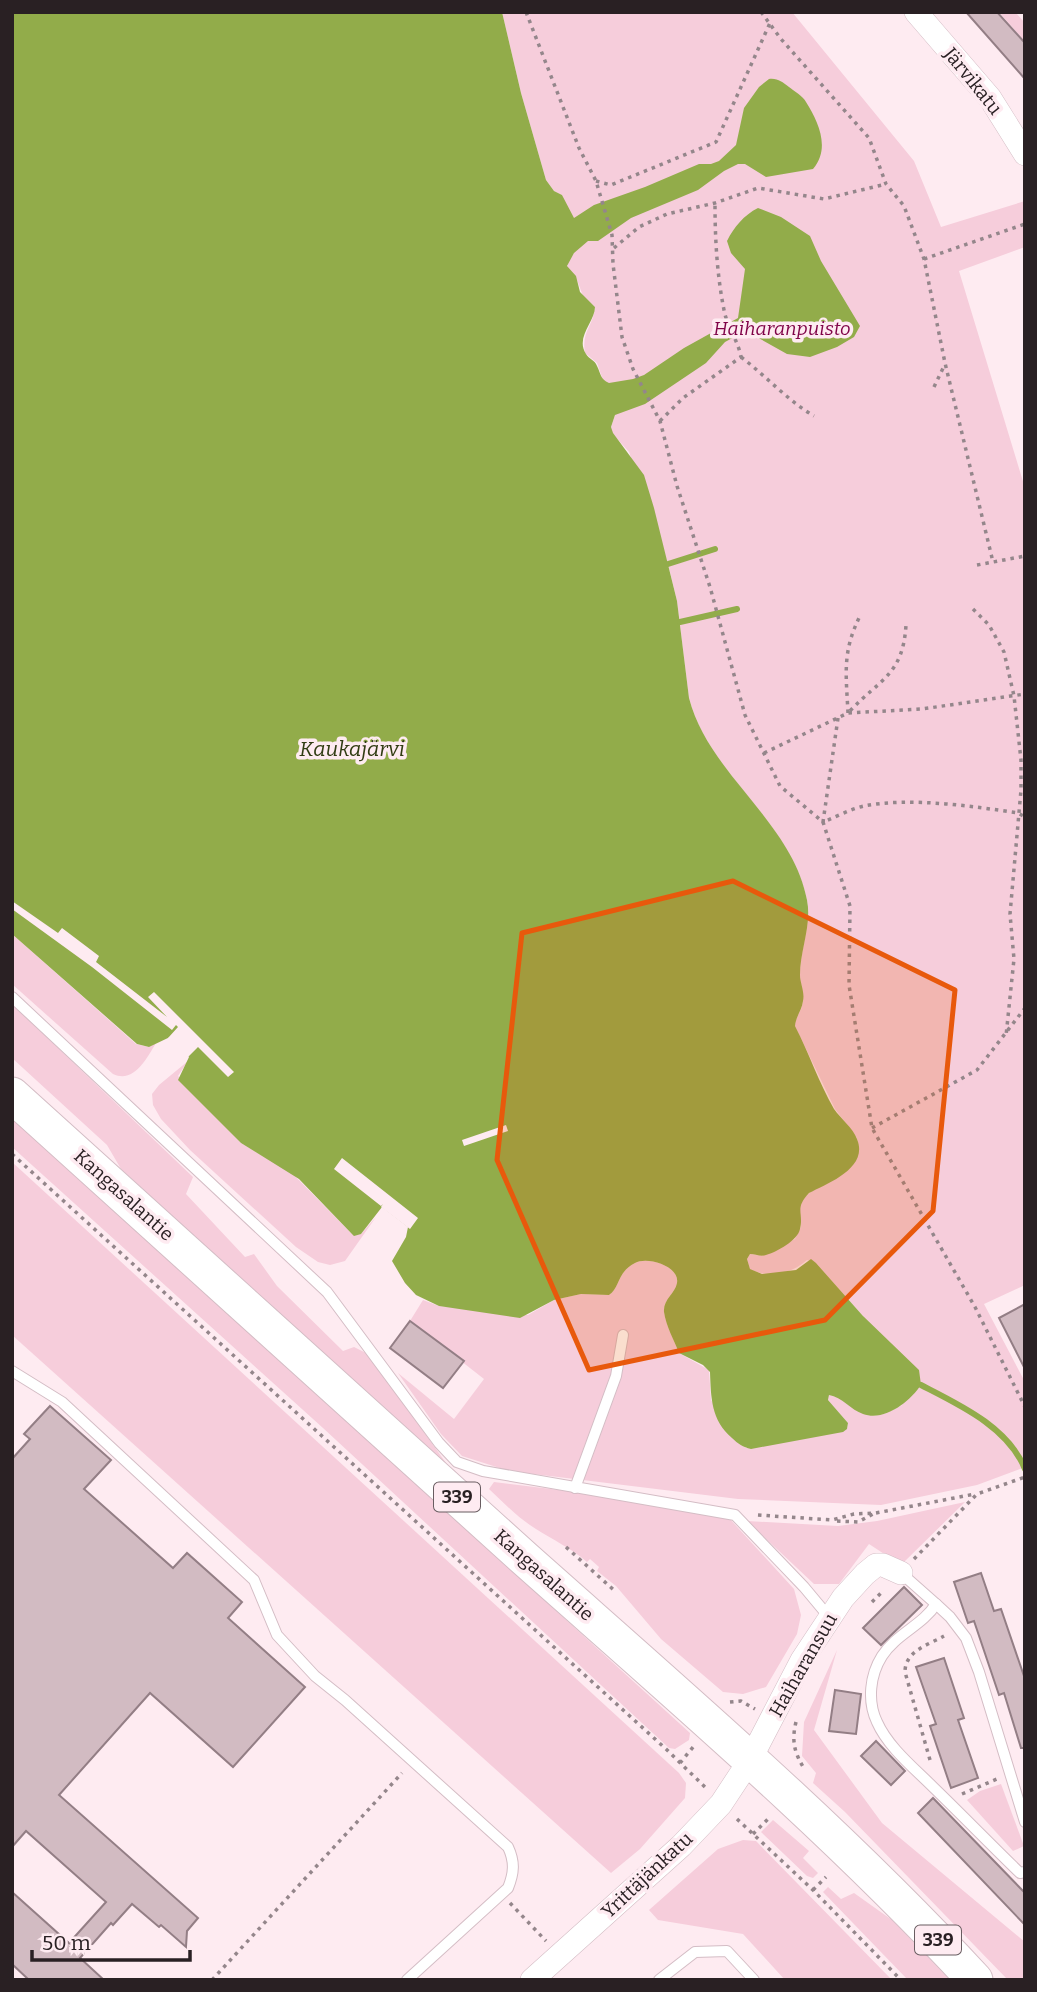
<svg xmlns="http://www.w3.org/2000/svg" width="1037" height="1992" font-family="Bitter,serif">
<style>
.green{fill:#f6cddb}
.water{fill:#92ac4a}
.pier{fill:#feebf1}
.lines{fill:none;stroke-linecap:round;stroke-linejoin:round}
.stream{stroke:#92ac4a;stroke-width:6}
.building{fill:#d2bbc2;stroke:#937e85;stroke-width:2}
.lane-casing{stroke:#d4bdc5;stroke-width:12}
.street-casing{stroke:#d4bdc5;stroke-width:24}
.primary-casing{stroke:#d4bdc5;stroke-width:37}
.path{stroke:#94868b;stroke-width:3.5;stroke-dasharray:3.5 5;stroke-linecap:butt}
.lane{stroke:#fff;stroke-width:10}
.street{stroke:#fff;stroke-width:23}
.primary{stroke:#fff;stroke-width:35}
.marked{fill:#e8590c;fill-opacity:0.2;stroke:#e8590c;stroke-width:5;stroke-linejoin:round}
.labels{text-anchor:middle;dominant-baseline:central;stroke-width:7;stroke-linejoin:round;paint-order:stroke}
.shield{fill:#feebf1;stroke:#695d61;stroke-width:2}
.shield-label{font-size:18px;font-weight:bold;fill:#292023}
.street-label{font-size:19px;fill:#292023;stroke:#feebf1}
.park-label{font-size:19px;font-style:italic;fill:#7f0247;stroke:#feebf1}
.water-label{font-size:21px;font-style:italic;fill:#313c13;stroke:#feebf1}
</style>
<rect width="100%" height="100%" fill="#feebf1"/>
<g class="green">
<path d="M502 12H792L914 161 941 227 1025 201V247L959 271 1025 488V1285L984 1304 1025 1382V1467L977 1485 881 1505 738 1499 509 1471 462 1456 441 1434 398 1373 454 1419 484 1379 410 1321 423 1300 439 1306 528 1315 554 1300 581 1294 609 1295C620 1288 617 1272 635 1263 647 1256 680 1266 677 1283 675 1294 663 1299 664 1312 666 1325 674 1340 679 1353L709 1370 711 1400 746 1448 847 1429 848 1423 828 1400 829 1395C862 1399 855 1432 902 1405L863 1316 816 1263 807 1260C793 1273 768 1279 750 1269L747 1259 750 1254 762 1256 795 1239 801 1227 799 1207 804 1198 859 1148 857 1138 835 1109 795 1026C795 1018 800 1014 802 1006 805 997 800 984 800 974 800 950 812 924 807 900 791 821 709 775 689 698L677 601 668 564 629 452 612 433 611 427 615 415 597 363 585 353C581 331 594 325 595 307L583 296 577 280 567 269 568 261 574 253 562 195 554 191 546 180 521 93Z"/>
<path d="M999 12H1015L1025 23V42Z"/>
<path d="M12 934 136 1044 149 1047 156 1043C147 1058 134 1084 113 1074L12 984Z"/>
<path d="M12 1004 193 1177 186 1194 245 1257 254 1254 277 1286 343 1351 354 1347 368 1354 446 1463 474 1489 477 1495 121 1169 107 1145 12 1058Z"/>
<path d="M188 1061 178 1076 241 1143 292 1173 351 1233 361 1234 376 1217 345 1261 330 1265 318 1262 296 1247 190 1150 161 1119 153 1105 152 1094 159 1085Z"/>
<path d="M12 1115 690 1733 689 1740 675 1749 669 1748 323 1428 12 1147Z"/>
<path d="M12 1162 679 1773 686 1783 685 1798 640 1849 611 1873 12 1335Z"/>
<path d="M494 1482 592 1494 729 1518 794 1589 801 1615 797 1634 766 1687 743 1694 723 1692 661 1639 616 1586 597 1571 599 1567 590 1559 587 1562C571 1548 553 1540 536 1529 518 1518 504 1503 489 1489Z"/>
<path d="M965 1502 901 1565 869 1544 839 1584H814L747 1521 838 1526 877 1521Z"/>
<path d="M837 1650 814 1730 882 1823 1025 1942V1980H1008L845 1812 813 1783 816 1773 802 1756 804 1722Z"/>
<path d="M1001 1784 1024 1846 1013 1851 967 1800 980 1791Z"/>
<path d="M773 1820 809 1851 803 1858 818 1873 813 1878 807 1876 761 1832Z"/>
<path d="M743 1840 756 1841 892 1980H785L743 1934 658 1920 649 1910 718 1849Z"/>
<path d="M828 1887 841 1899 854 1893 892 1920 950 1980H908L823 1892Z"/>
</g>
<path class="water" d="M12 12H502L521 93 546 180 554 191 562 195 574 218 594 205 645 187 699 164H711L719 161 736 145 744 108 759 87 769 79C778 78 782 82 789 87 794 91 803 96 806 102 818 121 831 148 813 169L766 177 745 164H738L724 171 698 190 631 218 598 241H588L574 253 567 266 576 276 580 292 595 307C595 322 575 337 586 354 589 359 595 360 597 366 601 374 600 379 609 383L633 379 644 375 684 348 738 318 745 269 731 253 727 241C734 227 744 215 758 208L781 217 810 236 821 261 860 326 854 337 837 347 810 357 787 354 755 336 745 333 738 335 725 342 706 363 645 404 615 415 611 427 613 433 644 475 654 508 677 601 689 698C709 775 792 821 807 900 812 925 800 950 800 975 800 983 805 992 803 1001 802 1010 796 1016 795 1026 809 1053 819 1083 834 1109 841 1119 853 1128 857 1139 869 1168 828 1183 809 1193 794 1209 804 1212 800 1229 798 1240 777 1252 766 1255 761 1257 755 1254 750 1254L747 1259 750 1269 762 1274 796 1270 811 1259 816 1263 863 1316 919 1370 921 1385C910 1401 885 1422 863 1414 851 1410 842 1397 829 1395L828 1400 848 1423 847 1429 843 1432 751 1449C743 1447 738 1444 732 1438 711 1420 711 1398 710 1372L703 1365 679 1353C674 1340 666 1326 664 1312 663 1299 675 1294 677 1283 680 1266 647 1256 635 1263 617 1272 620 1288 609 1295L581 1294 554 1300 520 1318 439 1306 416 1295 405 1283 392 1261 406 1237 408 1227 382 1207 361 1234 354 1236 351 1233 299 1179 241 1143 178 1080 189 1057 170 1037 149 1047 137 1044 12 934Z"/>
<g class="pier">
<path d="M12 901 58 933 62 928 99 956 96 962 167 1017 148 997 154 992 234 1072 228 1077 198 1047 187 1058 168 1038 178 1027 176 1025 172 1030 92 967 12 909Z"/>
<path d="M506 1125 508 1131 464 1146 462 1140Z"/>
<path d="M342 1158 418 1218 410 1229 381 1207 383 1204 381 1206 334 1169Z"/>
</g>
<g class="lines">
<g class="stream">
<path d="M668 564 715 549"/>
<path d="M680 622 737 609"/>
<path d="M921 1385C960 1405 1008 1427 1025 1469"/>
</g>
</g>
<g class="building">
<path d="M966 12H997L1025 43V79Z"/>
<path d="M1025 1304V1369L999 1318Z"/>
<path d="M410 1321 464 1361 443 1388 390 1348Z"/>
<path d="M50 1406 111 1460 84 1489 173 1568 187 1553 242 1602 228 1618 305 1687 233 1767 150 1693 59 1795 198 1918 187 1931 186 1947 161 1925 159 1927 132 1904 113 1925 111 1923 80 1958 104 1980H29L12 1964V1892L69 1943 106 1902 26 1831 12 1847V1459L30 1439 24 1434Z"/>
<path d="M981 1573 994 1611 1001 1609 1025 1679V1748H1021L1004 1693 999 1695 974 1621 968 1623 954 1582Z"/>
<path d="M904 1587 922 1605 881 1645 863 1628Z"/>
<path d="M944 1658 964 1718 958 1720 978 1778 951 1788 930 1726 936 1724 916 1667Z"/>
<path d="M835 1690 861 1694 856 1734 829 1731Z"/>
<path d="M876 1741 905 1771 891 1785 861 1756Z"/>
<path d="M933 1798 1025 1893V1925L918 1813Z"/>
</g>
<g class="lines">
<defs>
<g id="lane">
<path d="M12 997 327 1292 439 1443 457 1462 483 1471 735 1515 804 1587 829 1617"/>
<path d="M12 1371 62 1402 254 1580 277 1635 315 1676 345 1700 508 1847C515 1862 514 1873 508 1888L407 1980"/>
<path d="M575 1488 616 1376 623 1335"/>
<path d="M901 1573 936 1604C923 1625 896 1634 882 1656 870 1675 867 1701 877 1722 888 1747 914 1768 933 1787 962 1815 991 1845 1020 1873L1025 1872"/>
<path d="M936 1604 950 1617 966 1638 979 1672 1025 1822"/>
<path d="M659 1980 695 1952 727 1951 754 1980"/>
</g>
<g id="street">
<path d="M916 12 990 98 1025 154"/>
<path d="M532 1980 681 1846 721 1804 750 1760 802 1660 843 1598 865 1574 876 1565H883L901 1573"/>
</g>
<path id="primary" d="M12 1095C183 1249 353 1404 524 1558 678 1695 835 1829 975 1980"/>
</defs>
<use href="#lane" class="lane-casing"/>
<use href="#street" class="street-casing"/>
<use href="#primary" class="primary-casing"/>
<g class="path">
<path d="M526 12 579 148 596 181 612 235 613 264 622 337 633 369 660 421 677 486 710 587 745 715 780 786 823 822 850 906 849 985 872 1128 975 1307 1025 1407"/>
<path d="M761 12 781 39 869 138 886 184 904 206 924 259 945 363 993 562"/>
<path d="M596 181 611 185 716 142 770 23"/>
<path d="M614 248 639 227 667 214 715 203 758 188 824 199 886 184"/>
<path d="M924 259 1025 224"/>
<path d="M741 357C766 376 787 400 814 416"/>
<path d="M934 387 945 364"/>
<path d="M660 421 683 398 741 357C738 340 727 327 724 310 717 275 715 239 715 204"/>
<path d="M977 565 1025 556"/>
<path d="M973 609 989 625 1004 652 1014 696 1021 760V790L1010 914 1014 959 1006 1036"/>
<path d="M850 711C880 679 903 675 906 625"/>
<path d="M848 713C846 672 842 651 861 614"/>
<path d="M838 718 823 822C836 817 850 809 864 806 909 797 972 806 1018 813L1025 817"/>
<path d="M764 753 848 713 922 709 1025 694"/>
<path d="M872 1128 977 1070 1025 1008"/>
<path d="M12 1154 666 1749 707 1789"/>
<path d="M758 1515 832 1520 854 1514 876 1513 975 1494"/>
<path d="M837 1521 858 1522 873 1514"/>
<path d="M566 1547 616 1592"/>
<path d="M914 1559 977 1494 1025 1477"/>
<path d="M872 1602 884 1590"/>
<path d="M730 1702 741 1701 755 1709"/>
<path d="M796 1722C791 1742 795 1754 805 1770"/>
<path d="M930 1760 905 1672C905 1651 928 1645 944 1636"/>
<path d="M680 1763 694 1746"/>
<path d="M962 1794 997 1779"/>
<path d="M737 1819 813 1890 901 1980"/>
<path d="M753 1834 770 1817"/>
<path d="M813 1890 826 1877"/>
<path d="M510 1903 546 1941"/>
<path d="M212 1980 402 1773"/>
</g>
<use href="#lane" class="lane"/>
<use href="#street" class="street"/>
<use href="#primary" class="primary"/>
</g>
<path class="marked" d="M733 881 955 990 933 1211 825 1320 589 1370 497 1160 522 933Z"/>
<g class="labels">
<g class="shield">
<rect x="434" y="1482.5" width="46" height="29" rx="5"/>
<rect x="915" y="1925.5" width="46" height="29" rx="5"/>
</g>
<g class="shield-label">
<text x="457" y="1497">339</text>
<text x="938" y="1940">339</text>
</g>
<g class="street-label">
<text transform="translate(973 81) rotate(51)">Järvikatu</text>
<text transform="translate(124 1195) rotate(42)">Kangasalantie</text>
<text transform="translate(544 1575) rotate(42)">Kangasalantie</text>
<text transform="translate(803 1665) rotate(-60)">Haiharansuu</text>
<text transform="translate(647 1875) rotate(-43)">Yrittäjänkatu</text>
</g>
<g class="park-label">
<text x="782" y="328">Haiharanpuisto</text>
</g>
<g class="water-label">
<text x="352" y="749">Kaukajärvi</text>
</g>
</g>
<rect width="1037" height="1992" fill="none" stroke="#292023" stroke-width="28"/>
<path d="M32 1950v10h158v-10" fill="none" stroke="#292023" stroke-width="3.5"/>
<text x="42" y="1950" font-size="21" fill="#292023" stroke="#feebf1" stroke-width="5" paint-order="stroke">50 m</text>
</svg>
